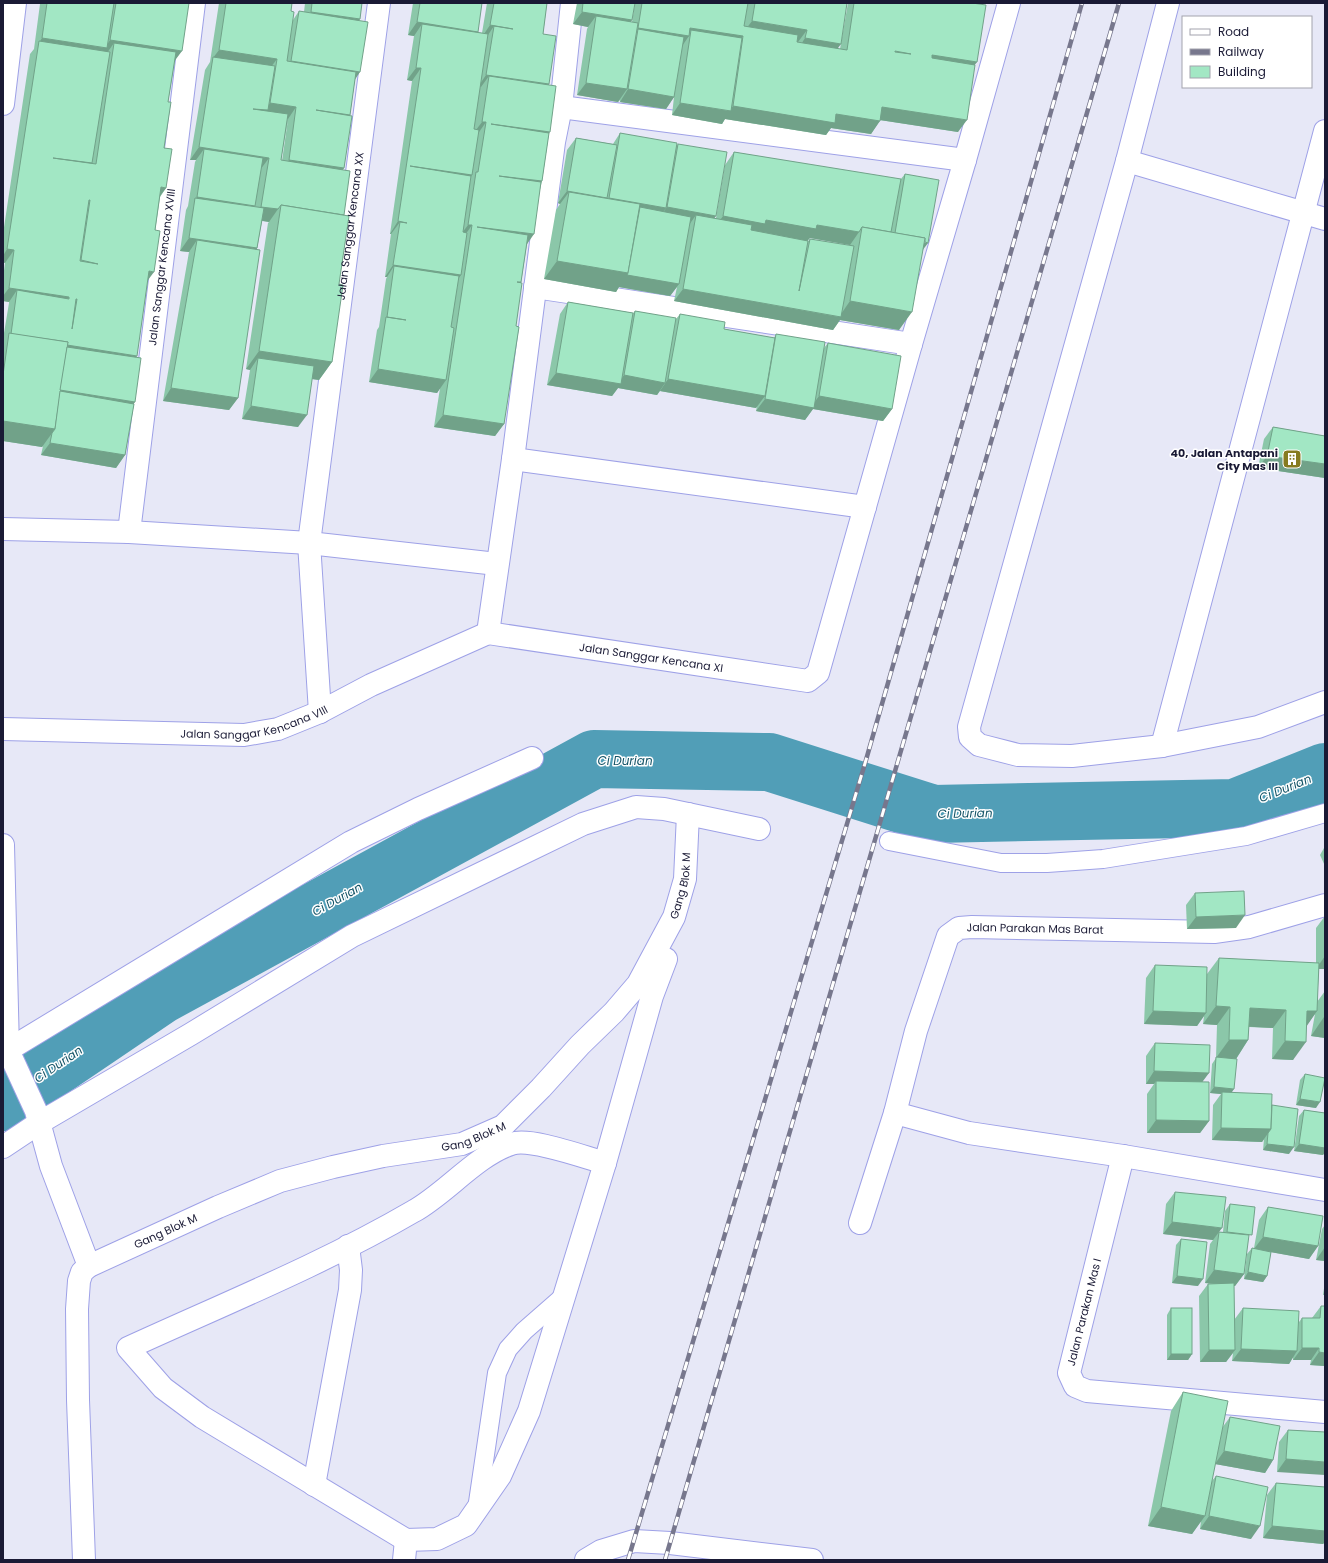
<svg xmlns="http://www.w3.org/2000/svg" width="1328" height="1563" font-family="Poppins,sans-serif">
<style>
.lines{fill:none;stroke-linecap:round;stroke-linejoin:round}
.river{stroke:#519eb7;stroke-width:58}
.lane-casing{stroke:#9ea1e7;stroke-width:20}
.street-casing{stroke:#9ea1e7;stroke-width:24}
.secondary-casing{stroke:#9ea1e7;stroke-width:24}
.lane{stroke:#fff;stroke-width:18}
.street{stroke:#fff;stroke-width:22}
.secondary{stroke:#fff;stroke-width:22}
.rail-casing{stroke:#77778d;stroke-width:4.5}
.rail{stroke:#fff;stroke-width:3;stroke-dasharray:9;stroke-linecap:butt}
.wall{fill:#8bc7a9;fill-rule:evenodd}
.shaded-wall{fill:#71a289}
.building{fill:#a2e7c4;stroke:#71a289;fill-rule:evenodd}
.labels{text-anchor:middle;dominant-baseline:central;stroke-width:3;stroke-linejoin:round;paint-order:stroke}
.street-label{font-size:11px;fill:#1a1a35;stroke:#fff}
.poi-label{font-size:11px;font-weight:bold;fill:#1a1a35;stroke:#fff;text-anchor:end}
.water-label{font-size:12px;font-style:italic;fill:#145467;stroke:#fff}
</style>
<rect width="100%" height="100%" fill="#e7e8f7"/>
<g class="lines">
<path class="river" d="M3 1102 161 995 594 759 769 762 933 814 1235 808 1325 772"/>
<defs>
<g id="lane">
<path d="M889 841 1001 863H1047L1103 859 1246 836 1325 813"/>
<path d="M477 1509 497 1373 508 1349 524 1331 564 1296"/>
</g>
<g id="street">
<path d="M1168 3 1127 161 969 727 970 737 979 745 1018 755 1072 756 1162 746 1258 727 1325 702"/>
<path d="M3 104 15 3"/>
<path d="M561 107 965 160"/>
<path d="M1127 161 1325 219"/>
<path d="M535 287 911 344"/>
<path d="M513 459 865 507"/>
<path d="M3 529 129 532 309 543 497 564"/>
<path id="s1" d="M129 532 194 3"/>
<path id="s2" d="M488 633 808 681 818 673 911 344 965 160 1009 3"/>
<path d="M488 633 513 459 554 142 561 107 572 3"/>
<path id="s3" d="M320 712 309 543 379 3"/>
<path id="s4" d="M3 729 244 735 278 729 320 712 371 685 488 633"/>
<path d="M1162 746 1325 131"/>
<path d="M3 845 8 1050 36 1111 51 1166 89 1266"/>
<path d="M3 1053 351 842 418 809 532 758"/>
<path d="M895 1113 969 1133 1123 1156 1325 1190"/>
<path d="M3 1147 39 1123 191 1034 352 936 583 824 636 807 664 809 759 829"/>
<path d="M1123 1156 1069 1373 1075 1386 1087 1391 1325 1412"/>
<path id="s5" d="M860 1223 895 1113 916 1031 948 936 959 928 972 927 1214 932 1249 927 1325 905"/>
<path d="M314 1485 350 1290 351 1270 348 1246"/>
<path d="M406 1540 202 1417 163 1388 128 1348C224 1304 323 1264 414 1211 445 1194 477 1155 511 1144 530 1137 583 1157 605 1163"/>
<path id="s6" d="M84 1560 78 1400 77 1309 79 1281 82 1272 89 1266 218 1207 280 1181 333 1167 383 1156 462 1144 503 1126 541 1088 580 1045 614 1012 638 984 674 917 685 879 688 814"/>
<path d="M404 1560 406 1540 437 1539 466 1525 500 1476 529 1411 605 1163 652 996 666 959"/>
</g>
<path id="secondary" d="M586 1560 601 1551 634 1541 670 1543 812 1560"/>
</defs>
<use href="#lane" class="lane-casing"/>
<use href="#street" class="street-casing"/>
<use href="#secondary" class="secondary-casing"/>
<use href="#lane" class="lane"/>
<use href="#street" class="street"/>
<use href="#secondary" class="secondary"/>
<defs>
<g id="rail">
<path d="M628 1560 866 760 1082 3"/>
<path d="M665 1560 1119 3"/>
</g>
</defs>
<use href="#rail" class="rail-casing"/>
<use href="#rail" class="rail"/>
</g>
<g class="wall">
<path d="M37 3H189L175 61 168 102 164 148 166 188 160 197 148 280 136 357 134 404 125 455 116 468 41 455 43 446 42 447 3 441V339L9 303V302L3 301V278L5 263 3 262V234L30 54 34 49 40 4Z"/>
<path d="M219 3H292L291 11 293 20 299 11 304 12 305 3H362L359 21 355 79 350 115 349 116 344 168 342 170 344 215 339 284 332 362 319 380 312 379 298 427 242 419 250 370 246 369 268 223 269 222 262 221 257 249 238 398 229 410 163 401 189 252 180 251 186 210 188 206 195 162 196 160H190L205 70 210 62ZM288 119 282 161 281 160Z"/>
<path d="M413 3H482L477 32 482 33 487 3H547L543 34 549 84 548 85 549 133 542 181 527 244 521 283 504 424 495 436 434 427 440 388 437 393 369 382 377 330 379 327 386 279 387 277H385L391 234H390L412 81 407 80 414 36 408 35Z"/>
<path d="M577 3H635L631 22H632L635 3H847L837 48 840 49 848 3H972L975 64 958 132 880 120 871 134 831 128 826 135 725 119 722 124 672 115 674 97 666 109 620 102V100L618 102 577 95 587 29 588 27 573 24Z"/>
<path d="M620 133 677 146 678 144 714 218H716L725 165 734 152 900 180 905 174 923 249 899 330 840 320 833 330 674 301 677 287 670 296 619 287 616 292 544 279 556 210 560 204 558 203 567 150 576 138 613 144ZM810 238 850 245 849 246 810 239 808 241V240Z"/>
<path d="M568 302 633 313 635 311 676 319 680 314 724 329 774 338 776 334 824 348 828 343 892 409 883 421 813 409 805 420 756 411 757 406 756 408 660 391 657 395 618 388 612 396 547 385 560 314Z"/>
<path d="M1273 427 1325 436V478L1258 468 1264 439Z"/>
<path d="M1324 848H1325V866L1320 855Z"/>
<path d="M1195 893 1236 928 1187 929 1186 905Z"/>
<path d="M1325 916V969H1319L1317 1002 1325 991V1038L1311 1036 1315 1014 1306 1026 1293 1060 1272 1059 1273 1028 1249 1027 1248 1040 1236 1059 1231 1093 1272 1106 1289 1154 1263 1150 1264 1139 1262 1142 1212 1140 1213 1105 1221 1094 1210 1093 1212 1064 1216 1058 1217 1025 1203 1024 1204 1016 1197 1026 1144 1024 1146 978 1155 965 1207 974 1219 958 1316 963V928Z"/>
<path d="M1155 1043 1203 1082 1209 1121 1200 1133H1147V1094L1154 1084H1146V1056Z"/>
<path d="M1305 1074 1316 1108 1296 1105 1300 1080Z"/>
<path d="M1304 1110 1325 1113V1152L1323 1155 1294 1151 1299 1116Z"/>
<path d="M1175 1192 1219 1232H1223L1225 1211 1230 1204 1248 1240 1244 1274 1235 1286H1234V1320L1243 1308 1299 1322 1302 1318H1312L1321 1306 1325 1366 1310 1365 1311 1360H1293V1357L1289 1364 1232 1361 1233 1353 1226 1362H1200L1199 1296 1208 1284H1215L1205 1283 1210 1244 1213 1240 1163 1234 1166 1204Z"/>
<path d="M1268 1207 1318 1246 1309 1259 1271 1252 1267 1276 1263 1282 1244 1279 1247 1254 1252 1248H1254L1259 1220Z"/>
<path d="M1325 1225V1261L1316 1260 1322 1229Z"/>
<path d="M1181 1239 1198 1286 1172 1283 1176 1245Z"/>
<path d="M1325 1282V1295H1323Z"/>
<path d="M1171 1308 1192 1354 1188 1360H1167V1315Z"/>
<path d="M1183 1392 1222 1428 1230 1417 1273 1460 1265 1473 1215 1464 1211 1482 1216 1476 1251 1539 1200 1529 1201 1521 1192 1534 1148 1526 1171 1411Z"/>
<path d="M1288 1430 1325 1432 1277 1472 1279 1442Z"/>
<path d="M1276 1483 1325 1487V1542L1323 1544 1263 1538 1267 1495Z"/>
</g>
<g class="shaded-wall">
<path d="M311 12 360 19 351 32 302 24Z"/>
<path d="M582 12 632 20 623 33 596 16 588 27 573 24Z"/>
<path d="M752 21 807 30 798 42 743 33Z"/>
<path d="M417 22 478 32 469 44 422 24 414 36 408 35Z"/>
<path d="M490 25 513 29 494 26 486 38 482 37Z"/>
<path d="M638 28H690L743 36 735 49 691 30 687 36H689L680 49 638 29 630 41 629 40Z"/>
<path d="M42 38 105 48 110 40 182 51 173 63 114 43 107 53 39 43Z"/>
<path d="M805 38 841 44 832 56 797 51Z"/>
<path d="M219 50 277 59 268 71 213 58Z"/>
<path d="M932 55 977 62 968 74 923 67Z"/>
<path d="M291 61 360 72 352 84 283 73Z"/>
<path d="M416 68H421L412 81 407 80Z"/>
<path d="M486 75 549 84 540 97 489 76 481 87H478Z"/>
<path d="M586 83 627 89 618 102 577 95Z"/>
<path d="M628 89 674 97 666 109 620 102Z"/>
<path d="M270 103 296 107 288 119 253 109 265 110Z"/>
<path d="M680 103 729 111 733 106 836 114 880 121 871 134 831 128 826 135 725 119 722 124 672 115Z"/>
<path d="M882 107 967 120 958 132 873 119Z"/>
<path d="M482 122H486L477 135 473 134Z"/>
<path d="M491 124 550 132 541 144Z"/>
<path d="M199 147 269 158 260 170 204 149 196 160H190Z"/>
<path d="M289 160 344 168 335 181 280 173Z"/>
<path d="M410 166 472 175 463 187Z"/>
<path d="M499 176 542 181 533 194Z"/>
<path d="M161 187 166 188 157 200Z"/>
<path d="M567 191 607 198 599 210 569 192 560 204 558 203Z"/>
<path d="M197 197 255 206 247 219 194 200Z"/>
<path d="M609 198 666 208 657 220 600 211Z"/>
<path d="M261 207 278 209 269 222 253 219Z"/>
<path d="M667 207 716 216 707 228 696 215 689 225 658 219Z"/>
<path d="M723 216 817 225 859 232 850 245 810 238 807 241 714 229Z"/>
<path d="M398 221 407 223 400 222 391 234H390Z"/>
<path d="M468 225H472L463 238 459 237Z"/>
<path d="M477 227 534 234 525 247Z"/>
<path d="M894 237 928 243 919 255Z"/>
<path d="M189 238 257 248 249 261 197 240 189 252 180 251Z"/>
<path d="M7 249 14 250 5 263 3 262V256Z"/>
<path d="M557 261 628 273 679 284 670 296 619 287 616 292 544 279Z"/>
<path d="M393 265 461 275 452 287 394 266 387 277H385Z"/>
<path d="M149 271 154 272 145 284Z"/>
<path d="M9 288 69 297 60 310 17 290 9 302 3 301V296Z"/>
<path d="M683 289 839 317 850 301 912 312 899 330 840 320 833 330 674 301Z"/>
<path d="M10 336 137 356 128 368Z"/>
<path d="M259 351 332 362 319 380 257 371 258 358 250 370 246 369Z"/>
<path d="M378 369 446 380 437 393 369 382Z"/>
<path d="M556 373 618 383 624 375 665 383 657 395 618 388 612 396 547 385Z"/>
<path d="M668 379 765 396 756 408 660 391Z"/>
<path d="M171 388 238 398 229 410 163 401Z"/>
<path d="M59 390 135 402 127 414 57 404Z"/>
<path d="M819 396 892 409 883 421 813 409 805 420 756 411 765 399 811 407Z"/>
<path d="M251 406 307 415 298 427 242 419Z"/>
<path d="M443 415 504 424 495 436 434 427Z"/>
<path d="M3 421 55 429 42 447 3 441Z"/>
<path d="M50 443 125 455 116 468 41 455Z"/>
<path d="M1267 456 1325 464V478L1258 468Z"/>
<path d="M1245 915 1236 928 1187 929 1196 917Z"/>
<path d="M1325 956V969H1316Z"/>
<path d="M1216 1006 1230 1007 1217 1025 1203 1024Z"/>
<path d="M1250 1008 1286 1010 1273 1028 1237 1026Z"/>
<path d="M1153 1011 1206 1013 1197 1026 1144 1024Z"/>
<path d="M1307 1011H1317L1304 1030Z"/>
<path d="M1324 1017H1325V1038L1311 1036Z"/>
<path d="M1229 1040H1248L1236 1059 1216 1058Z"/>
<path d="M1285 1041 1306 1042 1293 1060 1272 1059Z"/>
<path d="M1154 1071 1209 1073 1200 1085 1156 1081 1154 1084H1146Z"/>
<path d="M1214 1087 1234 1089 1230 1095 1222 1092 1221 1094 1210 1093Z"/>
<path d="M1300 1099 1320 1102 1316 1108 1296 1105Z"/>
<path d="M1156 1120 1209 1121 1200 1133H1147Z"/>
<path d="M1221 1128 1271 1129 1262 1142 1212 1140Z"/>
<path d="M1267 1144 1294 1147 1289 1154 1263 1150Z"/>
<path d="M1299 1144 1325 1148V1152L1323 1155 1294 1151Z"/>
<path d="M1172 1222 1222 1228 1213 1240 1163 1234Z"/>
<path d="M1263 1237 1318 1246 1309 1259 1254 1249Z"/>
<path d="M1325 1247V1261L1316 1260Z"/>
<path d="M1214 1270 1244 1274 1235 1286 1205 1283Z"/>
<path d="M1248 1272 1267 1276 1263 1282 1244 1279Z"/>
<path d="M1177 1276 1203 1279 1198 1286 1172 1283Z"/>
<path d="M1302 1348H1319L1311 1360H1293Z"/>
<path d="M1241 1349 1297 1351 1289 1364 1232 1361Z"/>
<path d="M1209 1350H1235L1226 1362H1200Z"/>
<path d="M1319 1352 1325 1353V1366L1310 1365Z"/>
<path d="M1171 1354H1192L1188 1360H1167Z"/>
<path d="M1224 1451 1273 1460 1265 1473 1215 1464Z"/>
<path d="M1286 1459 1325 1462V1475L1277 1472Z"/>
<path d="M1161 1507 1205 1516 1192 1534 1148 1526Z"/>
<path d="M1209 1516 1260 1526 1251 1539 1200 1529Z"/>
<path d="M1272 1526 1325 1531V1542L1323 1544 1263 1538Z"/>
</g>
<g class="building">
<path d="M47 3H114L107 48 42 38Z"/>
<path d="M116 3H189L182 51 110 40Z"/>
<path d="M226 3H292L291 11 294 12 287 61 356 72 350 115 316 110 352 116 344 168 289 160 296 107 270 103 277 59 219 50Z"/>
<path d="M312 3H362L360 19 311 12Z"/>
<path d="M420 3H482L478 32 417 22Z"/>
<path d="M494 3H547L543 34 556 36 549 84 486 75 494 26 513 29 490 25Z"/>
<path d="M583 3H635L632 20 582 12Z"/>
<path d="M642 3H748L744 26 798 35 797 42 847 50 854 3H972L986 5 977 62 932 55V58L975 65 967 120 882 107 880 121 836 114 835 123 733 106 743 36 690 28 689 36 638 28ZM895 51 911 54 895 52Z"/>
<path d="M755 3H847L841 44 805 38 807 30 752 21Z"/>
<path d="M299 11 368 22 360 72 291 61Z"/>
<path d="M596 16 638 23 627 89 586 83Z"/>
<path d="M422 24 488 34 474 129 479 130 472 175 410 166 471 176 463 232 467 233 461 275 393 265 400 222 407 223 398 221 421 68H416Z"/>
<path d="M638 29 684 37 674 97 628 89Z"/>
<path d="M691 30 742 38 731 111 680 103Z"/>
<path d="M39 41 110 52 92 163 53 158 96 164 114 43 176 52 168 102H171L164 148 172 149 166 188 161 187 155 230 160 231 154 272 149 271 137 356 67 345 68 342 11 334 17 290 69 299V297L9 288 14 250 7 249ZM89 200H90L81 260 98 264 80 261ZM76 299H77L72 329Z"/>
<path d="M213 57 275 66 268 110 253 109 288 114 281 160 350 171 344 215 281 205 278 209 261 207 269 158 199 147Z"/>
<path d="M489 76 556 86 550 132 491 124 549 133 542 181 499 176 541 182 534 234 477 227 528 235 521 282H517L522 283 516 326 519 327 504 424 443 415 472 225H468L476 172H478L486 122H482Z"/>
<path d="M620 133 677 143 666 208 609 198Z"/>
<path d="M576 138 617 145 607 198 567 191Z"/>
<path d="M678 144 727 152 716 216 667 207Z"/>
<path d="M204 149 263 158 255 206 197 197Z"/>
<path d="M734 152 901 179 891 232 862 227 859 232 817 225 816 229 766 220 765 224 723 216Z"/>
<path d="M905 174 939 180 928 243 925 242V238L895 233Z"/>
<path d="M569 192 640 204 628 273 557 261Z"/>
<path d="M195 198 264 208 257 248 189 238Z"/>
<path d="M281 205 349 216 339 284 343 285 332 362 259 351Z"/>
<path d="M640 207 691 217 679 284 627 275 628 273Z"/>
<path d="M696 215 752 225 751 230 808 241 799 291 810 239 854 246 841 317 683 289Z"/>
<path d="M862 227 925 238 912 312 850 301Z"/>
<path d="M197 240 260 250 238 398 171 388Z"/>
<path d="M394 266 459 276 451 327 454 328 446 380 378 369 386 317 406 320 387 317Z"/>
<path d="M568 302 633 313 621 384 556 373Z"/>
<path d="M635 311 676 318 665 383 624 375Z"/>
<path d="M680 314 725 322 724 329 775 338 765 396 668 379Z"/>
<path d="M9 333 68 342 55 429 3 421V375Z"/>
<path d="M776 334 825 342 814 408 765 399Z"/>
<path d="M828 343 901 356 892 409 819 396Z"/>
<path d="M67 347 141 358 135 402 60 390Z"/>
<path d="M258 358 314 366 307 415 251 406Z"/>
<path d="M60 391 134 404 125 455 50 443 52 433 55 429Z"/>
<path d="M1273 427 1325 436V464L1267 456Z"/>
<path d="M1244 891 1245 915 1196 917 1195 893Z"/>
<path d="M1219 958 1319 963 1317 1011H1307L1306 1042 1285 1041 1286 1010 1250 1008 1248 1040H1229L1230 1007 1216 1006Z"/>
<path d="M1155 965 1207 967 1206 1013 1153 1011Z"/>
<path d="M1155 1043 1210 1045 1209 1073 1154 1071Z"/>
<path d="M1216 1057 1237 1059 1234 1089 1214 1087Z"/>
<path d="M1305 1074 1325 1078 1320 1102 1300 1099Z"/>
<path d="M1156 1081 1209 1082V1121L1156 1120Z"/>
<path d="M1222 1092 1272 1094 1271 1129 1221 1128Z"/>
<path d="M1272 1105 1298 1109 1294 1147 1267 1144 1268 1133 1271 1129Z"/>
<path d="M1304 1110 1325 1113V1148L1299 1144Z"/>
<path d="M1175 1192 1226 1197 1222 1228 1172 1222Z"/>
<path d="M1230 1204 1255 1207 1252 1235 1227 1232Z"/>
<path d="M1268 1207 1323 1216 1318 1246 1263 1237Z"/>
<path d="M1219 1232 1249 1235 1244 1274 1214 1270Z"/>
<path d="M1181 1239 1207 1242 1203 1279 1177 1276Z"/>
<path d="M1252 1248 1271 1252 1267 1276 1248 1272Z"/>
<path d="M1234 1283 1235 1350H1209L1208 1284Z"/>
<path d="M1321 1306H1325V1353L1319 1352V1348H1302V1318H1320Z"/>
<rect x="1171" y="1308" width="21" height="46"/>
<path d="M1243 1308 1299 1311 1297 1351 1241 1349Z"/>
<path d="M1183 1392 1228 1401 1205 1516 1161 1507Z"/>
<path d="M1230 1417 1280 1426 1273 1460 1224 1451Z"/>
<path d="M1288 1430 1325 1432V1462L1286 1459Z"/>
<path d="M1216 1476 1268 1487 1260 1526 1209 1516Z"/>
<path d="M1276 1483 1325 1487V1531L1272 1526Z"/>
</g>
<defs>
<symbol id="building-square" viewBox="-11 -11 22 22"><rect x="-9" y="-9" width="18" height="18" rx="4" fill="#867b20" stroke="#fff"/><path d="M-4-6H4V6H1V3H-1V6H-4ZM-2.5-4.3h1.7v1.8h-1.7ZM.8-4.3h1.7v1.8H.8ZM-2.5-1h1.7V.8h-1.7ZM.8-1h1.7V.8H.8Z" fill="#fff"/></symbol>
</defs>
<g fill-rule="evenodd">
<use href="#building-square" x="1281" y="448" width="22" height="22"/>
</g>
<g class="labels">
<g class="street-label">
<text stroke="none"><textPath href="#s3" startOffset="489">Jalan Sanggar Kencana XX</textPath></text>
<text stroke="none"><textPath href="#s1" startOffset="267">Jalan Sanggar Kencana XVIII</textPath></text>
<text stroke="none"><textPath href="#s2" startOffset="165">Jalan Sanggar Kencana XI</textPath></text>
<text stroke="none"><textPath href="#s4" startOffset="253">Jalan Sanggar Kencana VIII</textPath></text>
<text stroke="none"><textPath href="#s6" startOffset="1042">Gang Blok M</textPath></text>
<text stroke="none"><textPath href="#s5" startOffset="390">Jalan Parakan Mas Barat</textPath></text>
<text stroke="none"><textPath href="#s6" startOffset="706">Gang Blok M</textPath></text>
<text stroke="none"><textPath href="#s6" startOffset="382">Gang Blok M</textPath></text>
<text transform="translate(1084 1312) rotate(-76)">Jalan Parakan Mas I</text>
</g>
<g class="poi-label">
<text x="1278" y="453">40, Jalan Antapani<tspan x="1278" dy="13">City Mas III</tspan></text>
</g>
<g class="water-label">
<text x="625" y="760">Ci Durian</text>
<text transform="translate(1285 788) rotate(-22)">Ci Durian</text>
<text transform="translate(965 813) rotate(-1)">Ci Durian</text>
<text transform="translate(337 899) rotate(-29)">Ci Durian</text>
<text transform="translate(58 1064) rotate(-34)">Ci Durian</text>
</g>
</g>
<rect width="1328" height="1563" fill="none" stroke="#1a1a35" stroke-width="8"/>
<rect x="1182" y="16" width="130" height="72" fill="#ffffff" stroke="#a3a3ae"/>
<rect x="1190" y="29" width="20" height="6" fill="#ffffff" stroke="#a3a3ae"/>
<text x="1218" y="36" font-size="12" fill="#1a1a35">Road</text>
<rect x="1190" y="49" width="20" height="6" fill="#77778d" stroke="#a3a3ae"/>
<text x="1218" y="56" font-size="12" fill="#1a1a35">Railway</text>
<rect x="1190" y="66" width="20" height="12" fill="#a2e7c4" stroke="#a3a3ae"/>
<text x="1218" y="76" font-size="12" fill="#1a1a35">Building</text>
</svg>
